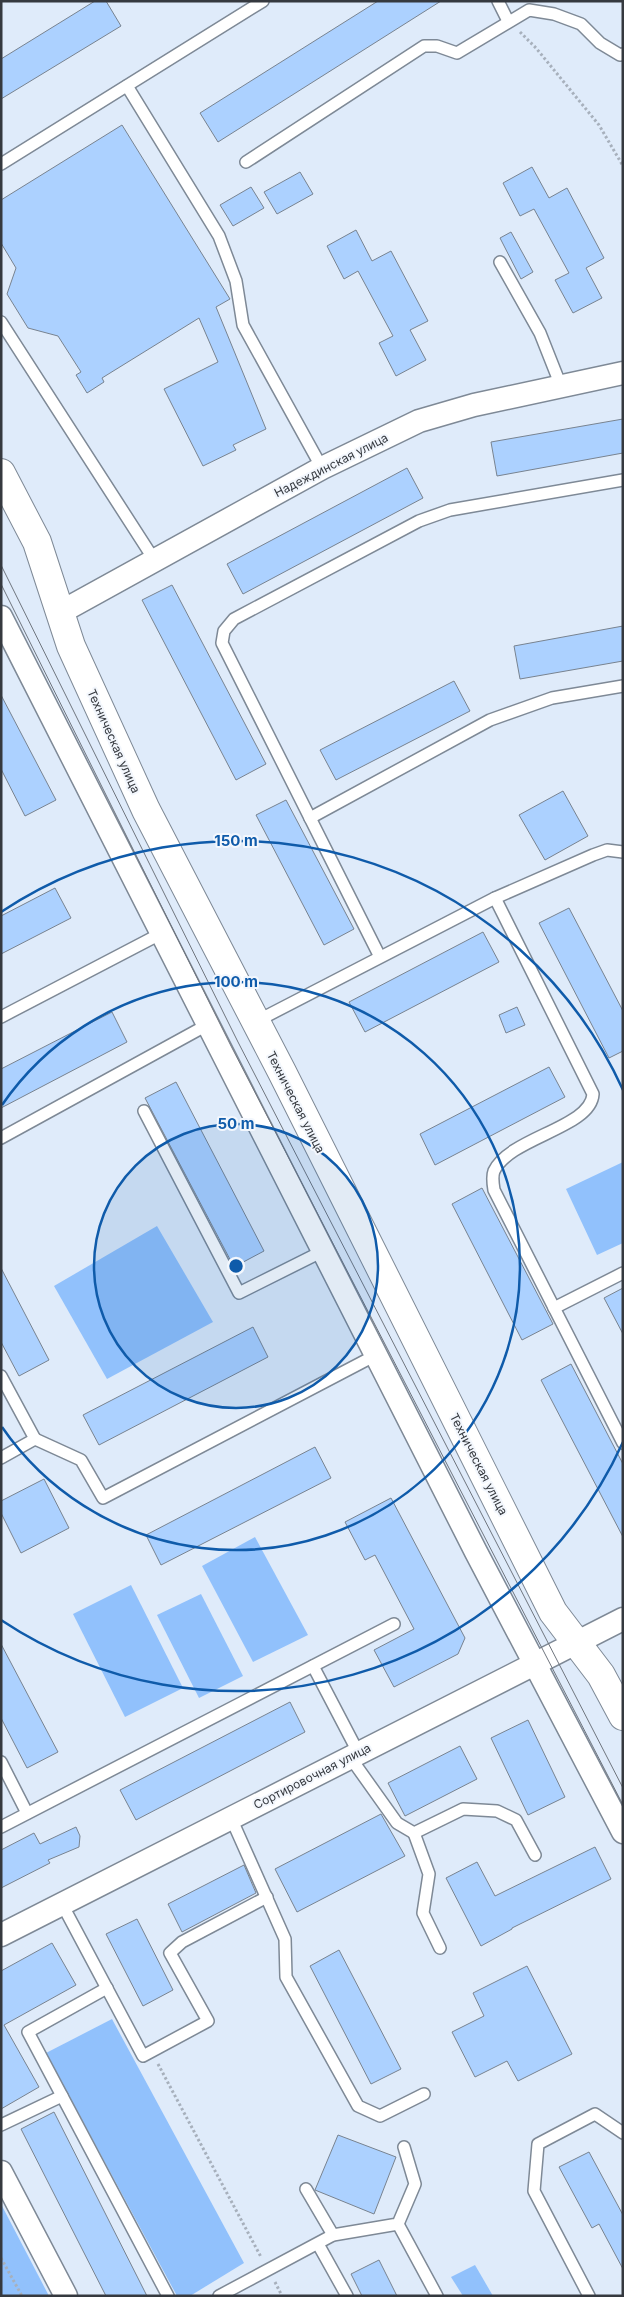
<svg xmlns="http://www.w3.org/2000/svg" width="624" height="2297" font-family="Inter,sans-serif">
<style>
.green{fill:#91c1fc}
.building{fill:#acd1ff;stroke:#788390}
.lines{fill:none;stroke-linecap:round;stroke-linejoin:round}
.lane-casing{stroke:#7e8996;stroke-width:14}
.street-casing{stroke:#7e8996;stroke-width:25}
.secondary-casing{stroke:#7e8996;stroke-width:30}
.path{stroke:#a7b0bc;stroke-width:3;stroke-dasharray:2.5 2.5;stroke-linecap:butt}
.lane{stroke:#fff;stroke-width:11}
.street{stroke:#fff;stroke-width:22}
.secondary{stroke:#fff;stroke-width:28}
.tram{stroke:#6f757e;stroke-width:1}
.ring{fill:none;stroke:#0f5baa;stroke-width:2.5}
.labels{text-anchor:middle;dominant-baseline:central;stroke-width:4;stroke-linejoin:round;paint-order:stroke}
.street-label{font-size:12px;fill:#35393f;stroke:#f3f7fd}
.centre{fill:#0f5baa;stroke:#f3f7fd;stroke-width:2.5}
.ring-label{font-size:15px;text-anchor:middle;font-weight:bold;fill:#0f5baa;stroke:#f3f7fd;stroke-width:4;stroke-linejoin:round;paint-order:stroke}
</style>
<rect width="100%" height="100%" fill="#dfebfa"/>
<g class="green">
<path d="M623 1162V1243L597 1255 566 1189Z"/>
<path d="M157 1226 213 1322 107 1379 54 1286Z"/>
<path d="M255 1537 308 1635 253 1662 202 1566Z"/>
<path d="M131 1585 183 1688 125 1717 73 1614Z"/>
<path d="M201 1594 243 1676 199 1698 157 1615Z"/>
<path d="M112 2019 244 2263 190 2296H177L46 2053Z"/>
<path d="M1 2204 49 2296H1Z"/>
<path d="M475 2265 493 2296H463L451 2277Z"/>
</g>
<g class="building">
<path d="M95 1H106L121 26 1 99V59Z"/>
<path d="M378 1H441L218 142 200 113Z"/>
<path d="M122 125 230 299 216 307 266 429 233 445 236 450 203 466 164 389 218 362 199 318 102 378 104 382 87 393 76 375 81 372 58 336 28 328 7 294 16 268 1 243V200Z"/>
<path d="M532 167 549 198 567 188 604 258 586 268 602 298 573 313 555 280 569 273 534 209 520 216 503 183Z"/>
<path d="M300 172 313 194 277 214 264 192Z"/>
<path d="M251 187 264 208 233 226 220 205Z"/>
<path d="M356 230 372 261 391 251 428 321 410 330 426 360 396 376 379 343 393 336 358 271 344 279 327 246Z"/>
<path d="M511 232 533 272 521 279 500 238Z"/>
<path d="M623 419V453L497 476 491 442Z"/>
<path d="M407 468 423 498 243 594 227 564Z"/>
<path d="M172 585 266 764 236 780 142 600Z"/>
<path d="M623 626V661L520 679 514 646Z"/>
<path d="M454 681 470 711 336 780 320 750Z"/>
<path d="M1 695 56 800 25 816 1 769Z"/>
<path d="M563 791 588 836 545 860 519 815Z"/>
<path d="M286 800 354 929 324 945 256 815Z"/>
<path d="M55 888 71 918 1 954V916Z"/>
<path d="M569 908 623 1011V1051L609 1058 539 923Z"/>
<path d="M483 932 499 962 365 1032 349 1002Z"/>
<path d="M517 1007 525 1025 506 1033 499 1015Z"/>
<path d="M112 1012 127 1042 1 1108V1069Z"/>
<path d="M549 1067 565 1097 435 1165 420 1134Z"/>
<path d="M176 1082 264 1251 234 1267 145 1098Z"/>
<path d="M482 1188 553 1324 522 1340 452 1204Z"/>
<path d="M1 1268 49 1360 19 1376 1 1342Z"/>
<path d="M623 1288V1334L604 1298Z"/>
<path d="M253 1327 268 1357 99 1445 83 1415Z"/>
<path d="M571 1364 623 1464V1537L541 1380Z"/>
<path d="M315 1447 331 1478 161 1565 146 1535Z"/>
<path d="M44 1479 69 1528 21 1553 1 1513V1501Z"/>
<path d="M391 1498 465 1638 458 1654 394 1687 374 1650 414 1629 375 1555 365 1560 345 1522Z"/>
<path d="M1 1644 58 1752 27 1768 1 1718Z"/>
<path d="M290 1702 305 1732 136 1820 120 1790Z"/>
<path d="M528 1720 565 1797 528 1815 491 1738Z"/>
<path d="M460 1746 477 1779 405 1816 388 1783Z"/>
<path d="M381 1814 405 1856 297 1912 275 1869Z"/>
<path d="M76 1827 80 1836 79 1847 48 1860 50 1863 1 1888V1850L34 1833 40 1844Z"/>
<path d="M595 1847 611 1879 512 1928V1929L481 1946 446 1878 477 1862 495 1896Z"/>
<path d="M244 1865 256 1893 182 1932 168 1904Z"/>
<path d="M137 1919 173 1990 143 2006 106 1934Z"/>
<path d="M52 1943 76 1985 4 2025 39 2087 1 2109V1971Z"/>
<path d="M339 1950 401 2069 371 2084 310 1966Z"/>
<path d="M527 1966 572 2054 518 2081 507 2061 475 2077 452 2032 484 2016 473 1993Z"/>
<path d="M54 2112 147 2296H106L21 2129Z"/>
<path d="M338 2135 396 2157 374 2214 315 2190Z"/>
<path d="M589 2152 623 2215V2269L599 2224 592 2228 559 2167Z"/>
<path d="M379 2260 397 2296H362L351 2274Z"/>
</g>
<g class="lines">
<defs>
<g id="lane">
<path d="M498 1 508 21"/>
<path d="M127 86 219 236 236 281 243 325 322 468"/>
<path d="M246 162 424 46H437L457 53 529 10 554 14 581 24 600 43 620 55 623 54"/>
<path d="M1 164 263 1"/>
<path d="M500 262 540 333 561 386"/>
<path d="M1 322 155 561"/>
<path d="M310 818 490 720 552 698 623 686"/>
<path d="M495 898 593 1094C591 1128 510 1137 494 1171 492 1176 493 1184 494 1190L623 1443"/>
<path d="M378 953 222 643 224 631 234 619 419 521 450 510 623 480"/>
<path d="M1 1017 162 933"/>
<path d="M255 1022 495 898 593 855 607 850 623 852"/>
<path d="M144 1111 239 1293 323 1251"/>
<path d="M1 1138 207 1025"/>
<path d="M554 1308 623 1273"/>
<path d="M1 1376 35 1439 1 1458"/>
<path d="M35 1439 81 1460 103 1498 376 1355"/>
<path d="M313 1666 358 1752"/>
<path d="M350 1757 397 1823 414 1833 463 1809 497 1811 516 1820 535 1855"/>
<path d="M1 1762 27 1813"/>
<path d="M231 1818 285 1939 286 1977 358 2106 380 2116 424 2094"/>
<path d="M1 1827 394 1624"/>
<path d="M414 1833 429 1874 423 1913 440 1948"/>
<path d="M62 1904 143 2056 208 2021 170 1953 182 1942 267 1897"/>
<path d="M62 2096 28 2032 107 1988"/>
<path d="M1 2125 62 2096 168 2296"/>
<path d="M306 2189 333 2235"/>
<path d="M398 2224 437 2296"/>
<path d="M318 2244 347 2296"/>
<path d="M219 2296 333 2235 398 2224 415 2184 404 2147"/>
<path d="M589 2296 534 2191 538 2144 595 2114 623 2133"/>
</g>
<g id="street">
<path d="M61 612 322 468 419 421 474 405 623 373"/>
<path d="M1 617 476 1552 623 1832"/>
<path d="M1 1935 623 1619"/>
<path d="M1 2172 66 2296"/>
</g>
<path id="secondary" d="M1 473 37 542 71 646 146 810 282 1072 553 1612 601 1675 623 1716"/>
</defs>
<use href="#lane" class="lane-casing"/>
<use href="#street" class="street-casing"/>
<use href="#secondary" class="secondary-casing"/>
<g class="path">
<path d="M520 32 536 48 599 125 623 166"/>
<path d="M158 2064 261 2257"/>
<path d="M1 2258 22 2296"/>
<path d="M275 2282 282 2296"/>
</g>
<use href="#lane" class="lane"/>
<use href="#street" class="street"/>
<use href="#secondary" class="secondary"/>
<g class="tram">
<path d="M1 565 238 1042 623 1788"/>
<path d="M1 584 231 1046 623 1805"/>
</g>
</g>
<circle cx="236" cy="1266" r="142" fill="#0f5baa" fill-opacity=".12"/>
<g class="ring">
<circle cx="236" cy="1266" r="142"/>
<path d="M2 1105A284 284 0 1 1 2 1427"/>
<path d="M623 1442A425 425 0 0 1 1 1620M1 912A425 425 0 0 1 623 1090"/>
</g>
<g class="labels">
<g class="street-label">
<text transform="translate(331 465) rotate(-27)">Надеждинская улица</text>
<text transform="translate(114 741) rotate(66)">Техническая улица</text>
<text transform="translate(296 1102) rotate(63)">Техническая улица</text>
<text transform="translate(479 1464) rotate(63)">Техническая улица</text>
<text transform="translate(312 1776) rotate(-27)">Сортировочная улица</text>
</g>
</g>
<circle cx="236" cy="1266" r="8" class="centre"/>
<g class="ring-label">
<text x="236" y="846">150 m</text>
<text x="236" y="987">100 m</text>
<text x="236" y="1129">50 m</text>
</g>
<rect width="624" height="2297" fill="none" stroke="#35393f" stroke-width="5"/>
</svg>
